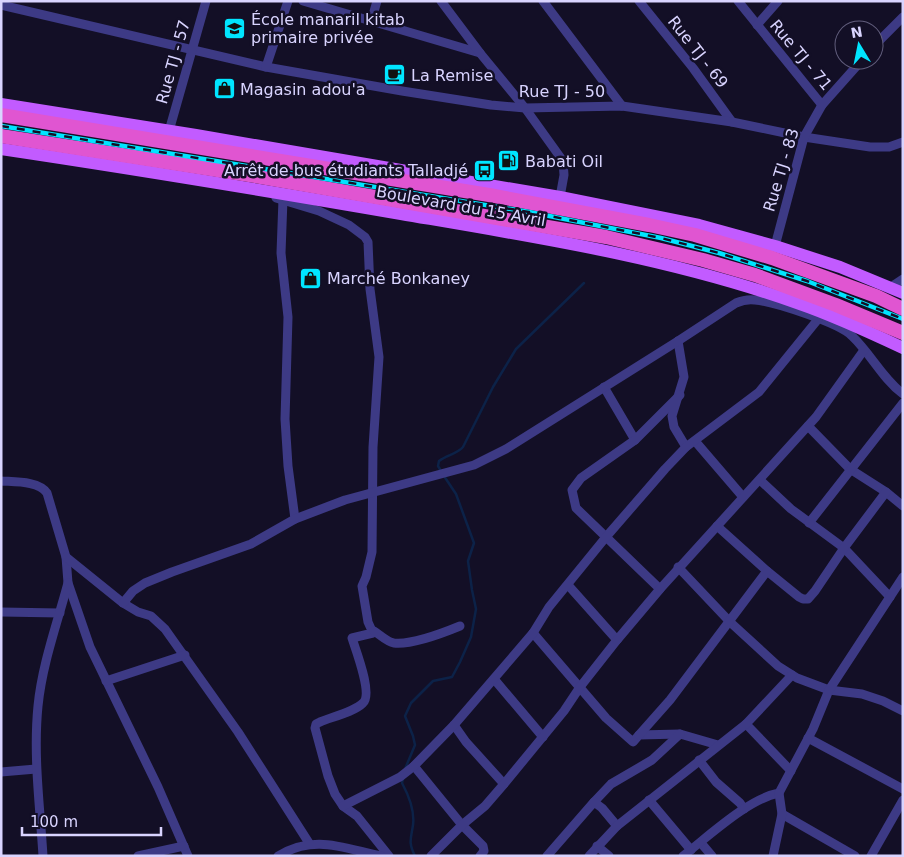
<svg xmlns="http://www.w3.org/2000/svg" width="904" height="857" font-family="'DejaVu Sans',sans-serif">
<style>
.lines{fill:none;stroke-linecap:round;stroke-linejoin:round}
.stream{stroke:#0c2248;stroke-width:2.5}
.minor{stroke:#3d3a85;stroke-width:9}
.primary{stroke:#c25bff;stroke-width:12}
.trunk{stroke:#e055d1;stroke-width:14}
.rail-casing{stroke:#00e5ff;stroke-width:4.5}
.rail{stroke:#130f26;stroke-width:2.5;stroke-dasharray:8;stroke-linecap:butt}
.labels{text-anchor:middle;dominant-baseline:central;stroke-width:5;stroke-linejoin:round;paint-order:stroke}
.poi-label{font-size:16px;fill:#d9d4ff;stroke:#130f26;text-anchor:start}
.street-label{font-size:16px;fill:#d9d4ff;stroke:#130f26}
</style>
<rect width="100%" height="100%" fill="#130f26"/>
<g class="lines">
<g class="stream">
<path d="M441 471 438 466 439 461C447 455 457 454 463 447L493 387 516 349 584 283"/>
<path d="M405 769 415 745 413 736 405 716 411 703 433 681 452 677 460 662 471 637 476 609 472 590 468 561 474 543 456 494 444 476"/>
<path d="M403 779 402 783C409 796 415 810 413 825 411 839 408 842 415 856"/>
</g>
<g class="minor">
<path d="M303 1 480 53"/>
<path d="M441 1 480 53 525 108 563 161 564 175 560 197"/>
<path d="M543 1 622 106"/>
<path d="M639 1 693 68 732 122"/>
<path d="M738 1 822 105"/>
<path d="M1 5 266 67 402 91 491 105 525 108 622 106 732 122 804 137 870 147H889L903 142"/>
<path d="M371 22 377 1"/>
<path d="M757 25 778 1"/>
<path d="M874 46 903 17"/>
<path d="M266 67 288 1"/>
<path d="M169 131 206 1"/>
<path d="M276 198 319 211 349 225 365 237 368 242 370 289 379 357 373 447 372 552 366 577 362 586 368 622 373 633 352 638C356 651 373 694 363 703 354 712 332 717 320 722L316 724 315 728 328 776 335 794 343 806 357 816 389 856"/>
<path d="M283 199 281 253 288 317 285 419 288 466 295 519"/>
<path d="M775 246 804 137 822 105 862 60"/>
<path d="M891 287 903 279"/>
<path d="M678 341 684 377 672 416 674 427 686 447"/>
<path d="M604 387 635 440"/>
<path d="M808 426 850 469 886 492 903 506"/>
<path d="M695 441 743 497"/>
<path d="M760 480 791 509 844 548 890 597"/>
<path d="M1 481C15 482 39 481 47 493L66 557 68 583 90 647 158 787 188 856"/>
<path d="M809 523 903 403"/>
<path d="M717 526 767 571 799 597 803 599H808L815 591 844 548 886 492"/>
<path d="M66 557 123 603 138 612 151 616 165 629 238 732 309 843"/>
<path d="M678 567 730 622 778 666 797 678 829 690 862 694 883 701 903 711"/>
<path d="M568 585 617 640"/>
<path d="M660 589 576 508 572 490 581 478 635 440 680 395"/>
<path d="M123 603 133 591 145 583 172 572 251 544 295 519 345 500 474 465 506 449 678 341 736 303C743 300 748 299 755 300 775 302 839 323 852 336 871 354 882 378 903 394"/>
<path d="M1 612 60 613"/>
<path d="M374 631C379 634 387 642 394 643 412 645 443 633 460 626"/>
<path d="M533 633 606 718 633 742 639 735 680 734 718 745"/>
<path d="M494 679 543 737"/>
<path d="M106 681 185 655"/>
<path d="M746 724 791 771"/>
<path d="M454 725 466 742 504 784"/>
<path d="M639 735 670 700 767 571"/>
<path d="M808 738 903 789"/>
<path d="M699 760 716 782 740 803 744 809"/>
<path d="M414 766 462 825 483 846 484 851 480 856"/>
<path d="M1 772 36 769"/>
<path d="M649 800 691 850"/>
<path d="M594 802 611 784 652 760 680 734"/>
<path d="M343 806 400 777 414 766 454 725 533 633 549 607 606 537 665 469 686 447 759 392 819 318"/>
<path d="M782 814 855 856"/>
<path d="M701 843 712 856"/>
<path d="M597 846 609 856"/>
<path d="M43 856C40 806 33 756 38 706 42 665 57 624 68 583"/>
<path d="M138 856 184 846"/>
<path d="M278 856C314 834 343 848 381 856"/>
<path d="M431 856 462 825 485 806 504 784 564 711 580 687 617 640 660 589 816 417 864 350"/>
<path d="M547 856 594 802 602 808 617 826"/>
<path d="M589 856 617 826 746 724 792 675"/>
<path d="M683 856C709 836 748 799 779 793L813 729 829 690 903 577"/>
<path d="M773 856 782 814 779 793"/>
<path d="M871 856 903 800"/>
</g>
<g class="primary">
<path d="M1 104 196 135 560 197 699 225 775 246 840 267 903 293"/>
<path d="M1 149C135 169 268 191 401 214 536 237 671 258 800 304 835 316 869 332 903 348"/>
</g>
<g class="trunk">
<path d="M1 115 489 195 649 225 695 235 772 258 876 296 903 309"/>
<path d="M1 136 243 174 606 237 703 260 755 275 836 305 903 333"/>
</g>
<defs>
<path id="rail" d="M1 126 529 212 661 238 719 253 807 281 903 319"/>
</defs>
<use href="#rail" class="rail-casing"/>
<use href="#rail" class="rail"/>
</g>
<defs>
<symbol id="school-square" viewBox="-11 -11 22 22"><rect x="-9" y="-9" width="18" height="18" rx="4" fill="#00e5ff" stroke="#130f26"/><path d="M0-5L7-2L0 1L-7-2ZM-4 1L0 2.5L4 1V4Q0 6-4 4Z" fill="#111"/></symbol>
<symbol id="cafe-square" viewBox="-11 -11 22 22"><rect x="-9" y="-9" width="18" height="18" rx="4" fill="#00e5ff" stroke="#130f26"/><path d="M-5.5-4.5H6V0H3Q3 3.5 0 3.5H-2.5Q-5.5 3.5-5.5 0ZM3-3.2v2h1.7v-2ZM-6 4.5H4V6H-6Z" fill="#111"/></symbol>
<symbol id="shop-square" viewBox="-11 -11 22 22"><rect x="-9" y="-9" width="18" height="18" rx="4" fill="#00e5ff" stroke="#130f26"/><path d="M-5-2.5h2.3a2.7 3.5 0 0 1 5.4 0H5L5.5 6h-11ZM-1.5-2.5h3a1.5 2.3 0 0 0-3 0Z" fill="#111"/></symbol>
<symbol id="fuel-square" viewBox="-11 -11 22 22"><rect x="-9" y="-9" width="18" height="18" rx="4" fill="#00e5ff" stroke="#130f26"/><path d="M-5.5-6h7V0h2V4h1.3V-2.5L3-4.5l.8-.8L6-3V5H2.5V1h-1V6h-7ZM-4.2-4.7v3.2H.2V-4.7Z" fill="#111"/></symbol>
<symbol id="bus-square" viewBox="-11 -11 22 22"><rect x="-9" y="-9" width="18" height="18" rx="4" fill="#00e5ff" stroke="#130f26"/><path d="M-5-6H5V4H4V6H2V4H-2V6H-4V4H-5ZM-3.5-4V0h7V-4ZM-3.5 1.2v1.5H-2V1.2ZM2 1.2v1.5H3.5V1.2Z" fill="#111"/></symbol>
</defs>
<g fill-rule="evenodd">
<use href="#school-square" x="222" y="16" width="25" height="25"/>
<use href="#cafe-square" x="382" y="62" width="25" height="25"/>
<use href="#shop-square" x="212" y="76" width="25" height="25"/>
<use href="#fuel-square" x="496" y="148" width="25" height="25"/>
<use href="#bus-square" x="472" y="158" width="25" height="25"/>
<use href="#shop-square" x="298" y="266" width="25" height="25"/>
</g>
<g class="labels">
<g class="poi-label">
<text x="251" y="19">École manaril kitab<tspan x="251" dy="18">primaire privée</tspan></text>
<text x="411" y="75">La Remise</text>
<text x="240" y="89">Magasin adou'a</text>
<text x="525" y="161">Babati Oil</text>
<text x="468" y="170" text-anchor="end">Arrêt de bus étudiants Talladjé</text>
<text x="327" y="278">Marché Bonkaney</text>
</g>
<g class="street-label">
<text transform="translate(698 52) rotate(52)">Rue TJ - 69</text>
<text transform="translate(801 55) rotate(50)">Rue TJ - 71</text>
<text transform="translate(173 62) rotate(-74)">Rue TJ - 57</text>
<text x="562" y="91">Rue TJ - 50</text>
<text transform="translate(781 170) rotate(-73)">Rue TJ - 83</text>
<text transform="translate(461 206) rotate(10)">Boulevard du 15 Avril</text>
</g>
</g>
<rect width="904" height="857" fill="none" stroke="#d9d4ff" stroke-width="5"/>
<g transform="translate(859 45) rotate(350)"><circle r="24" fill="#130f26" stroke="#625e7d"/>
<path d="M0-4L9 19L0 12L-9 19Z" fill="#00e5ff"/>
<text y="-8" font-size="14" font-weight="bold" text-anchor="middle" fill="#d9d4ff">N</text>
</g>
<path d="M22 827v8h139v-8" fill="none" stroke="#d9d4ff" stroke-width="2.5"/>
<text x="30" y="827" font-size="15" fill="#d9d4ff" stroke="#130f26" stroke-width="4" paint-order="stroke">100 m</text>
</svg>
